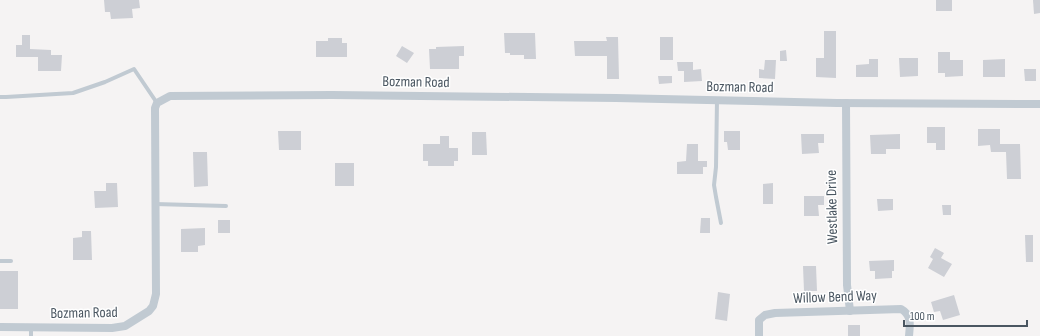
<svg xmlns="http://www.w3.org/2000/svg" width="1040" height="336" font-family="'Sofia Sans Condensed',sans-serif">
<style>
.building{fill:#cdcfd5}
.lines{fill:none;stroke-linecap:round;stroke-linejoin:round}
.lane{stroke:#c1cad2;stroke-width:4}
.street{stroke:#c1cad2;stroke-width:8}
.labels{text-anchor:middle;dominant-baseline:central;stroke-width:3;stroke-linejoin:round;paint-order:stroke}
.street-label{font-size:15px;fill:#4a5661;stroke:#fff}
</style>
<rect width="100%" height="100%" fill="#f5f3f3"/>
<g class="building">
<path d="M104 0H139L140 8 132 9 133 18 111 19 110 12H105Z"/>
<rect x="936" y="0" width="16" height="11"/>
<path d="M1033 0H1040V13L1034 14Z"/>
<path d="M824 31H836V78L816 77V58H824Z"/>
<path d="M504 33H535L536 59H524V55H510V53H505Z"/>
<path d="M22 35H30V49L51 50V55H62L61 71H38V57H16V45H22Z"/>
<path d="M606 37H618L619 79H607V56H575L574 41H607Z"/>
<rect x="660" y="37" width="13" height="23"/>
<path d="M328 38H342V43H347V57H316V41H328Z"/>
<path d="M402 46 414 53 407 63 396 56Z"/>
<path d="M464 46V56H459V69H430L429 49H436V47Z"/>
<path d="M786 50 787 61H780V51Z"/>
<path d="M938 52H950V60H963V76L945 77V73H938Z"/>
<path d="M899 58H918V76L900 77Z"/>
<path d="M869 59H878V77H856V65L869 64Z"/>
<path d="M1005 59V77H983V60Z"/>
<path d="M765 60H776L775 79 759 78V69L764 70Z"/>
<path d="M677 62H693V70L701 69 702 81 684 82V71H678Z"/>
<path d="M1024 69H1036V81H1025Z"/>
<path d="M658 76H672V83L659 84Z"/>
<path d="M927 127H945V150H936V143H927Z"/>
<path d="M978 129H1000V144H1020L1021 179H1007L1006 152H991L990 145 978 146Z"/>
<path d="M278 131H301V150H279Z"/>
<path d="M724 131H740V150H728L727 142H724Z"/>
<path d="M472 132H486L487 155H472Z"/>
<path d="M801 134H824V143H818L819 153 802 154Z"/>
<path d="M900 134V149H886V154H871L870 135Z"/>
<path d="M440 136H449V148H458V161H454V166H428V161H423V144H440Z"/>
<path d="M687 144H698V161H707V167H703V174H677V162L686 161Z"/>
<path d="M193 152H207L208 186 194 187Z"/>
<rect x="335" y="163" width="19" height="23"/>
<path d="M106 183H117L118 207 95 208 94 191H106Z"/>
<path d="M773 183V204H763V184Z"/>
<path d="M804 196H824V205H818L819 216H804Z"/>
<path d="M877 199H893V210L878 211Z"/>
<path d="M942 205H951V215H943Z"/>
<path d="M701 218H710V233H700Z"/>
<rect x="218" y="220" width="12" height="13"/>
<path d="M205 228V245L198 246V252H181V229Z"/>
<path d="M82 231H91L92 260H73V238L82 237Z"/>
<path d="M1025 235H1033V262H1026Z"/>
<path d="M935 248 944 253 941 258 952 264 944 277 928 268 933 259 930 257Z"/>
<path d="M894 260V271H892V278L875 279V271H870L869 261Z"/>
<path d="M803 266H816L817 291H804Z"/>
<rect x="0" y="271" width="18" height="38"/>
<path d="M718 292 730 294 727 321 715 319Z"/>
<path d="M954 295 960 315 943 320 940 311 934 312 931 302Z"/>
<rect x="848" y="325" width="12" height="11"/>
</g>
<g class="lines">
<g class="lane">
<path d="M0 97H6L73 93 105 82 134 69 157 103"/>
<path d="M717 100 716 167 714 185 716 197 721 223"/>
<path d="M155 204 226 206"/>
<path d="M0 261H11"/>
<path d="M31 336V327"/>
</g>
<g class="street">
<path d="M846 103 847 285 850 311"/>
<path d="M0 327 112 328 125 326 149 311 153 306 156 294 155 108 157 103 170 96 332 95 616 98 837 103 1040 104"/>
<path d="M759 336V320L765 315 775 313 901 309C912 315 910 325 909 336"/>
</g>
</g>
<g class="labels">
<g class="street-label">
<text transform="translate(416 82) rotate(1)">Bozman Road</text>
<text transform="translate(740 87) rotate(1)">Bozman Road</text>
<text transform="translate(832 207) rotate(-91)">Westlake Drive</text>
<text transform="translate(835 297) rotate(-2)">Willow Bend Way</text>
<text transform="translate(84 313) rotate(-1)">Bozman Road</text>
</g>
</g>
<path d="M904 320v6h123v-6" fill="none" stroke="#4a5661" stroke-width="2"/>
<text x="910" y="320" font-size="12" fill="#4a5661" stroke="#ffffff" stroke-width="3" paint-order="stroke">100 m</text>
</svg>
